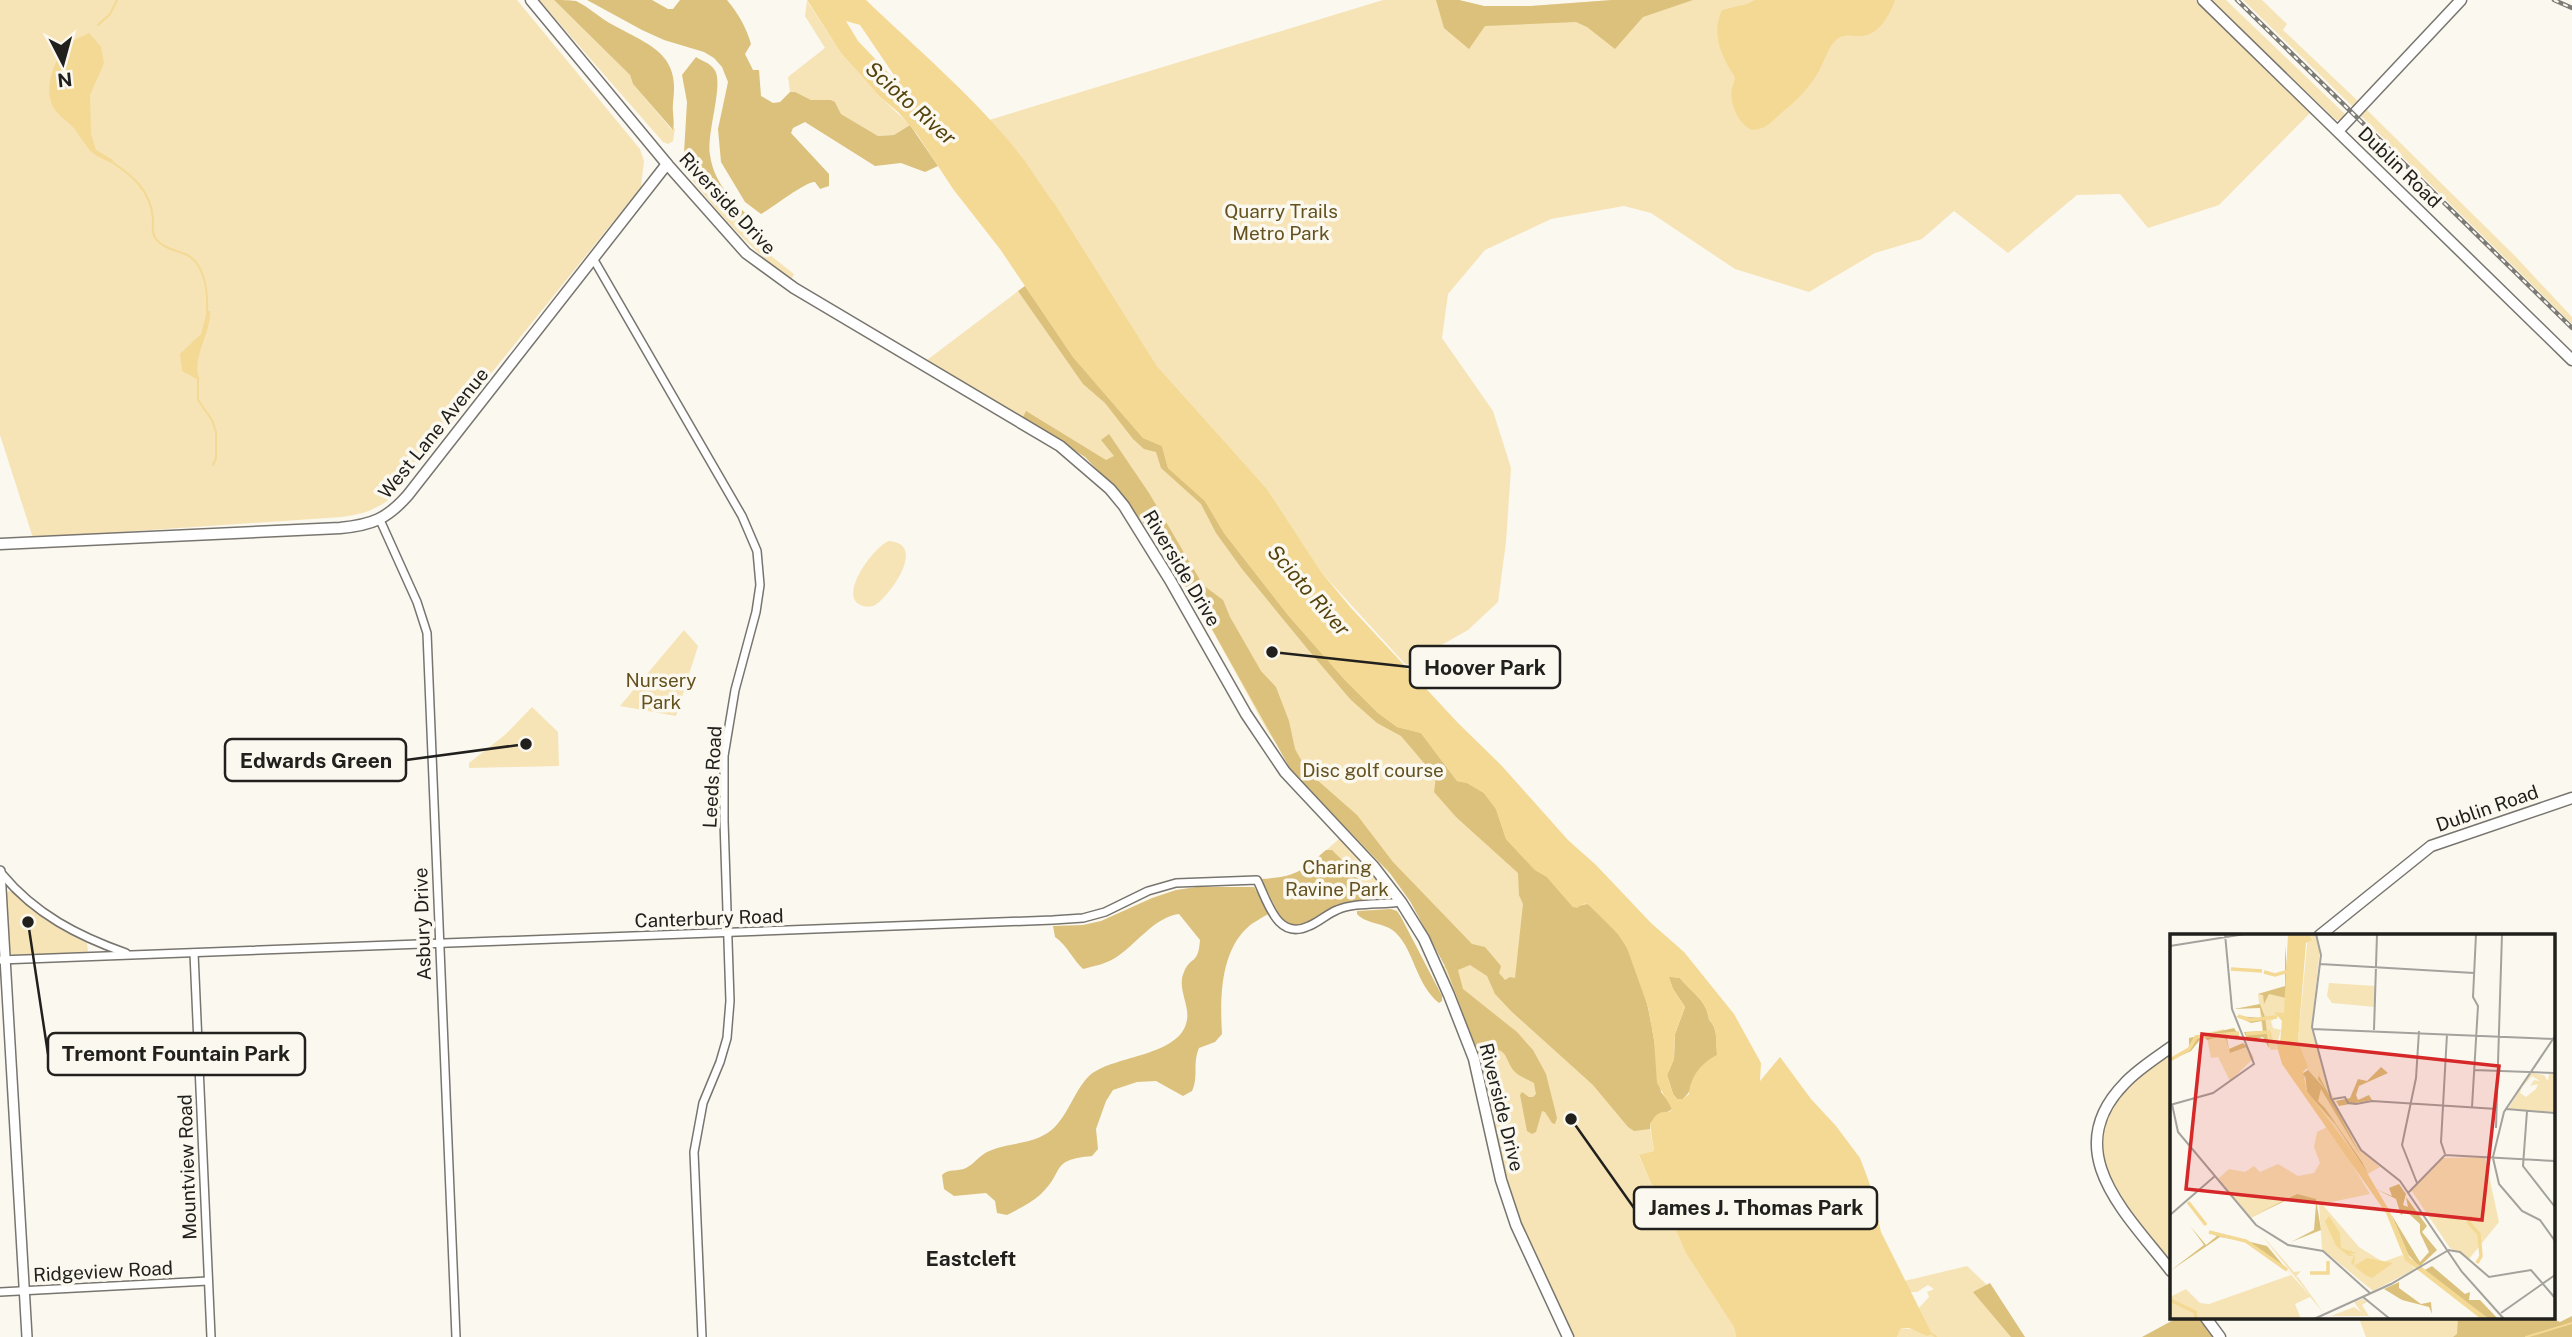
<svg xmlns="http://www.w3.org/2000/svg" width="2572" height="1337" font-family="'Public Sans',sans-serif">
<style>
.green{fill:#f6e4b6}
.forest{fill:#dbc17c}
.water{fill:#f4d994;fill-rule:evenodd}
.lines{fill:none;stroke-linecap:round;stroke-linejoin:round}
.stream{stroke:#f4d994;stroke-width:2}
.tertiary-casing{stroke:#78756f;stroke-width:10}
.secondary-casing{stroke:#78756f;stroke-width:12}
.primary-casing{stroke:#78756f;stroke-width:13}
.tertiary{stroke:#fff;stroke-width:7}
.secondary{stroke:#fff;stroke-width:9}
.primary{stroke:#fff;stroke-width:10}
.rail-casing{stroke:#7d7b76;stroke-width:4.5}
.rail{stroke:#fbf8f0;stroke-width:2;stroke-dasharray:5;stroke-linecap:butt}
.labels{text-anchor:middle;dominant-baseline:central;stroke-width:7;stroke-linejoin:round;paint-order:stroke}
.street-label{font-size:19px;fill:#21201d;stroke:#fbf8f0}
.park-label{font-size:19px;fill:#64521e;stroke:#fbf8f0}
.water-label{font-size:21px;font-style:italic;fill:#55430c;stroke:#fbf8f0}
.neighbourhood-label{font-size:21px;font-weight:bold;fill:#21201d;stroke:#fbf8f0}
.inset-river{fill:none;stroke:#f4d994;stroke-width:3.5}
.inset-road{fill:none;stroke:#a4a29c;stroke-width:2}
.view{fill:#d62828;fill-opacity:0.15;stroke:#d62828;stroke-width:3.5}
.inset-edge{fill:none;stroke:#21201d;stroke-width:3.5}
.leader{fill:none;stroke:#21201d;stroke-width:2.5}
.callout-dot{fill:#21201d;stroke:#fbf8f0;stroke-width:2.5}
.callout{fill:#fbf8f0;stroke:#21201d;stroke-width:2.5}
.callout-label{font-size:21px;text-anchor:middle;font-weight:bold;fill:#21201d}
</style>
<rect width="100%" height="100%" fill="#fbf8f0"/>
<g class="green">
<path d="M0 0H517L640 149 644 161 641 187 392 497C376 510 363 514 342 517L33 538 0 435Z"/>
<path d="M539 0H554L630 75 633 84 671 129 675 128 673 141 668 144 663 142Z"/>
<path d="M1383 0H1459L1484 6H1531L1612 0H2195L2310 113 2219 205 2148 228 2120 194 2077 195 2008 253 1954 211 1922 239 1875 253 1809 292 1735 269 1651 213 1624 206 1551 219 1485 250 1448 294 1442 338 1493 411 1511 468 1506 542 1498 602 1468 630 1406 665 1322 573 1267 489 1157 366 1055 204 1041 187 1019 153 989 120Z"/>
<path d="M2211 0H2226L2347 116 2342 120H2336Z"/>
<path d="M2243 0H2262L2287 24 2283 30 2360 103 2354 108Z"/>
<path d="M807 1 841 53 880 97 910 125 894 135 878 136 841 114 835 102 831 100H811L790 92 788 77 825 48 805 16Z"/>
<path d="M2366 109 2515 256 2572 317V324L2360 115Z"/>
<path d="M691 170 750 231 756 244 794 274 791 280C751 250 720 215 689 176Z"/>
<path d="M1025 286 1049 319 1618 934 1654 1151 1639 1156 1650 1181 1734 1327 1736 1337H1568L1522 1241 1487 1109 1438 969 1458 960 1436 937 1390 874 1322 805 1268 732 1209 624 1155 538 1116 489 1085 456 927 360Z"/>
<path d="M889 541C930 544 885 602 873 606 867 608 861 606 857 603 842 589 875 546 889 541Z"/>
<path d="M684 630 698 646 676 716 620 706Z"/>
<path d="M532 707 558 732 559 766 469 768V763L506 734Z"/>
<path d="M1339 839 1382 886 1387 895 1384 901 1332 907 1305 924 1279 916 1261 879 1280 878 1300 873Z"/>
<path d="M9 891 15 893 48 921 87 943 88 951 83 954 8 956 4 894Z"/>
<path d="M2171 1047V1271L2102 1178 2098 1129 2126 1081Z"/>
<path d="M1967 1266 1987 1285 2020 1337H1897L1901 1328 1917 1330 1927 1336 1919 1308 1929 1297 1927 1292 1934 1289 1928 1285 1917 1292H1904L1896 1283Z"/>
<path d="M2359 1318H2533L2540 1337H2366Z"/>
</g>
<g class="forest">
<path d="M554 0C561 0 570 0 576 1 589 7 600 18 613 25 649 45 681 53 673 103 672 112 675 121 673 130L633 84 630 75Z"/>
<path d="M587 0H652L668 9H673L680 0H727C738 13 746 27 751 44L745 54 753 70H759L761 96 773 103 780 102 790 92H795L811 100H831L835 102 841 114 878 136 894 135 910 125 938 166 925 172 901 163 875 166 805 122 793 128 791 133 829 174V186L820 189 815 182C806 181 772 208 761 214L745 202 721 162 718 129 728 82 722 67 714 58 704 52 664 40 642 30Z"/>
<path d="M1436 0H1459L1484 6H1531L1612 0H1693L1643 17 1615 49 1587 27 1576 22 1485 26 1469 49 1444 28Z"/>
<path d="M696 57C702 61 710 63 714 69 725 82 706 133 710 155 714 184 735 204 755 222L750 231 691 170 684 153 687 102 682 75Z"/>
<path d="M1025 286 1073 357 1143 438 1162 446 1168 468 1205 501 1224 533 1288 615 1344 679 1378 713 1397 727 1421 733 1457 781 1467 783 1484 793 1496 809 1506 839 1535 870 1547 877 1573 907 1588 904C1598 914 1610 924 1619 935 1648 974 1655 1045 1661 1092L1670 1103 1672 1109 1650 1124V1129L1634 1131 1628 1127 1593 1085 1512 1012 1495 994 1487 976 1470 965 1458 970 1463 989 1517 1032 1533 1050 1546 1074 1557 1118 1555 1124 1552 1123 1545 1112 1542 1111 1536 1132 1532 1134 1527 1131 1520 1095 1522 1092 1529 1097H1533L1536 1094 1534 1083C1528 1079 1519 1077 1514 1071 1506 1062 1507 1047 1491 1050L1488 1057 1494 1078 1489 1081 1487 1079 1447 970 1410 901 1390 873 1292 772 1209 624 1155 538 1116 489 1085 457 1023 417 1026 411 1106 460 1114 456 1101 440 1109 434 1149 493 1203 585 1223 600 1230 617 1261 671 1276 687 1289 721 1295 749 1308 772 1357 815 1393 862 1472 944 1485 947 1501 966 1499 973 1505 980 1510 977 1515 978 1523 904 1519 895 1518 873 1456 817 1434 792 1436 777 1401 736 1377 723 1351 700 1315 658 1242 569 1216 533 1201 504 1161 468 1156 452 1144 449 1133 439 1105 403 1083 384 1018 291Z"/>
<path d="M1326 850H1332C1344 863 1372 884 1360 903L1332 907 1305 924 1290 926 1282 920 1261 879C1295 877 1301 872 1326 850Z"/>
<path d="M1197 887H1254L1270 913C1262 918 1253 922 1247 928 1220 953 1220 1000 1222 1034L1215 1042 1199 1048C1192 1065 1199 1075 1192 1091L1183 1096 1156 1081 1137 1082 1113 1090 1106 1101 1096 1129 1098 1149 1092 1156C1049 1160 1066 1170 1041 1194 1031 1203 1018 1209 1007 1215L997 1213 995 1201 986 1193 954 1196 944 1189 942 1175C949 1168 957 1172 966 1168 974 1164 979 1156 987 1152 1005 1143 1026 1145 1044 1135 1066 1124 1072 1093 1089 1076 1110 1056 1176 1057 1186 1024 1192 1007 1176 989 1184 972 1191 955 1198 966 1200 940L1179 914C1154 917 1135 946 1115 958 1106 964 1094 966 1083 969 1072 959 1068 946 1055 937L1053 926 1083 925 1101 921 1152 898 1176 890Z"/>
<path d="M1391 909 1397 911 1401 917 1442 996V1001L1439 1003C1415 983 1415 952 1396 933 1385 922 1367 925 1357 914V911Z"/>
<path d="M1668 976 1680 978C1693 994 1707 1000 1709 1020 1719 1029 1715 1042 1718 1055 1698 1064 1698 1085 1683 1099H1677L1673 1094 1667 1075 1674 1059 1675 1034 1685 1007 1673 989Z"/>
<path d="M1990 1283 2025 1337H2011L1973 1292Z"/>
<path d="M2572 1316V1337H2453L2457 1334 2458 1318H2550L2560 1322Z"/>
<path d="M2177 1318H2199L2212 1337H2142Z"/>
</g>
<g class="water">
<path d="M807 0H866C917 49 973 96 1018 152 1031 168 1041 187 1055 204L1157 366 1267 489 1322 573 1351 608 1458 723 1501 765 1568 840 1596 865 1651 923 1684 952 1734 1014 1761 1063 1760 1081 1780 1057 1811 1099 1836 1126 1860 1158 1869 1182 1881 1232 1932 1334 1927 1336 1909 1328H1901L1897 1337H1736L1734 1327 1686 1253 1670 1216 1650 1181 1639 1155 1654 1151 1650 1124C1655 1116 1658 1111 1669 1112L1672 1109 1657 1083 1654 1040 1648 1007 1627 948 1618 934 1588 904 1584 903 1577 908 1573 907 1547 877 1535 870 1506 839 1496 809 1484 793 1467 783 1457 781 1421 733 1397 727 1378 713 1344 679 1288 615 1224 533 1205 501 1168 468 1162 446 1143 438 1073 357 1000 249 953 189 917 134 898 112 880 97 841 53ZM846 21 860 25 902 87 858 41ZM1669 977 1680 978C1693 994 1707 1000 1709 1020 1719 1029 1715 1042 1717 1055 1702 1062 1690 1077 1689 1094L1683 1099H1677L1673 1094 1667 1075 1674 1059 1675 1034 1685 1007 1673 989Z"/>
<path d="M1755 0H1895C1890 15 1878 37 1859 36 1849 36 1842 33 1834 42 1827 50 1824 62 1819 71 1808 90 1796 101 1779 115 1769 124 1766 129 1752 130 1738 124 1729 103 1732 88 1733 84 1735 81 1735 77 1721 56 1711 34 1722 10L1747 4Z"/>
<path d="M89 33 101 47 104 63 90 95 91 134 96 150 113 160 112 163C88 153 90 150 76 131 71 123 62 119 56 111 41 92 54 62 66 44Z"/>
<path d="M207 311H210C211 334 192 355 199 379H197L182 371 180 354 201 334Z"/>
</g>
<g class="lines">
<g class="stream">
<path d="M98 25 110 14 117 0"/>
<path d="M112 162C133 176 150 190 153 218 153 225 151 232 156 239 163 248 175 250 185 254 205 262 208 292 207 312"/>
<path d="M198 377V400L212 420 216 432V458L213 465"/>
<path d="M1932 1334 1936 1337"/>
<path d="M2526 1337 2572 1323"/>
</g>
<defs>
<g id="tertiary">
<path d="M594 260 742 516 757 551 760 585 756 612 735 690 724 756V821L730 1001 727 1038 720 1062 703 1103 694 1152 702 1337"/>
<path d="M380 520 417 602 427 633 456 1337"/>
<path d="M2 874C35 914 78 936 126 953"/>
<path d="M194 953 211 1337"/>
<path d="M0 960 1053 920 1083 918 1105 912 1148 891 1176 883 1257 880C1268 902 1277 941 1309 926 1319 922 1327 914 1337 910 1355 902 1381 905 1401 902"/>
<path d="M0 1292 208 1281"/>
</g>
<path id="secondary" d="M0 871 27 1337"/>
<g id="primary">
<path d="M531 0 667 164 746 253 794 288 1060 446 1110 489 1124 506 1170 580 1246 714 1285 772 1374 867 1401 902 1424 939 1449 995 1474 1059 1501 1180 1516 1225 1568 1337"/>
<path d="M2203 0 2572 360"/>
<path d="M2338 131 2461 0"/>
<path d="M0 544 340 528C372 525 387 519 408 495L667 164"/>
<path d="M2319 936 2431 846 2572 798"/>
<path d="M2171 1047C2156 1058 2138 1069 2125 1083 2057 1152 2128 1215 2171 1271"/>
<path d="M2206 1318 2220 1337"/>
</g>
</defs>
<use href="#tertiary" class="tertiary-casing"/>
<use href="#secondary" class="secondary-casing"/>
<use href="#primary" class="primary-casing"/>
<use href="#tertiary" class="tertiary"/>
<use href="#secondary" class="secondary"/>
<use href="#primary" class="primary"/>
<defs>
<g id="rail">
<path d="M2237 0 2572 328"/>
<path d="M2554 0 2572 8"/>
</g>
</defs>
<use href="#rail" class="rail-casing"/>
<use href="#rail" class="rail"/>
</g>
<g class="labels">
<g class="street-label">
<text transform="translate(2400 167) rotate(44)">Dublin Road</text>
<text transform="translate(728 203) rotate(47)">Riverside Drive</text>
<text transform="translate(433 433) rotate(-51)">West Lane Avenue</text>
<text transform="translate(1182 568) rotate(59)">Riverside Drive</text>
<text transform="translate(712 777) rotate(-87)">Leeds Road</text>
<text transform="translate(2487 808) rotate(-19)">Dublin Road</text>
<text transform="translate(709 918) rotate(-2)">Canterbury Road</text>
<text transform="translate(422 924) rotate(-92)">Asbury Drive</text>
<text transform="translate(1502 1107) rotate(76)">Riverside Drive</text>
<text transform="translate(187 1167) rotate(-92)">Mountview Road</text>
<text transform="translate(103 1271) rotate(-3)">Ridgeview Road</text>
</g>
<g class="park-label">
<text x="1281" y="211">Quarry Trails<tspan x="1281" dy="22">Metro Park</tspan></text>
<text x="661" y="680">Nursery<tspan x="661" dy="22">Park</tspan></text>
<text x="1373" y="770">Disc golf course</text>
<text x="1337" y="867">Charing<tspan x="1337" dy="22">Ravine Park</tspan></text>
</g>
<g class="water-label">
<text transform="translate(911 103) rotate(42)">Scioto River</text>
<text transform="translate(1309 590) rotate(49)">Scioto River</text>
</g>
<g class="neighbourhood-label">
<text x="971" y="1258">Eastcleft</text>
</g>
</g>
<g transform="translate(2170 934)">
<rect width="385" height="385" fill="#fbf8f0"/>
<path d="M138 0H146L150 15 142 90 155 146 186 210 210 233 198 240 137 158V132L128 107ZM159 49 206 52 205 73 162 69 157 62ZM118 52 114 79 101 87 103 94 111 96 106 113 110 115 101 116 93 102 88 60ZM54 95 60 119 78 113 84 124 60 147 48 123 41 124 36 99ZM361 139 374 141 378 147 379 140H385V178L338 175 352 153 350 159 356 163 366 155 368 150 360 152 364 146 370 147 362 142 353 152ZM159 192 200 260 152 270 189 313 213 328 232 321 245 335 203 357 152 315 149 270 117 266 81 284 48 245 59 235 75 238 84 232 90 238 108 230 128 242 144 239 150 229 144 213 147 198ZM315 223 329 288 299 325 280 314 241 256 273 224ZM90 299 124 338 131 337 126 343H128L153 378 140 363 125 370 131 385H0V363L16 355 30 369 39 370 121 341 141 363ZM193 365 197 368 192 371 199 382H161L184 373 191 378 184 368Z" fill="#f6e4b6"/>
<path d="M115 12 117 36 119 13 116 64 99 60 94 70 93 61 88 60 115 52ZM90 70 95 83 99 114 93 103 78 107 74 98 93 97 92 87 81 89 66 82 92 84 90 74 64 75ZM64 94 70 103 56 100 59 115 73 109 77 113 60 119 55 101 37 106 33 102 21 117 3 125 19 115V104ZM211 133 218 139 189 152 186 161 188 166 199 161 202 166 169 172 166 167 180 164 188 145 197 147ZM138 136 156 156 148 145 150 137 149 142 191 222 151 155 148 167 155 174 192 228 198 240 166 191 137 158 135 141 132 153 128 150 127 143ZM229 250 236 260 233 271 238 273 236 263 257 292 252 298 267 316 249 333 238 320 221 280 250 328 259 318 250 299V290L236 277 231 281 226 265 206 255 222 262 219 254ZM127 260 146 265 151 296 121 308 144 296 146 270 141 267 117 266 80 283ZM20 292 36 311 47 302 39 298 97 312 140 363 117 336 74 307 50 303 0 337 34 311ZM262 332 295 360 300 358 299 366H310L328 385H319L253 337ZM229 348V354L251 370 261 368 262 380 259 373 232 366 214 355Z" fill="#dbc17c"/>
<path d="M118 0H138L142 6 136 9 128 107 138 133 133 138 137 157 193 232 219 276 240 324 319 385H311L235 326 216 279 112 130 106 109H110L112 87 104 78 114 79ZM159 282 170 299 171 314 187 319 179 320 185 322 184 332 197 324 223 329 202 344 195 341 181 329 184 322H179L166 312 155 287Z" fill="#f4d994"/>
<path class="inset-river" d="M61 35 92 37M94 38 105 41 119 37M68 82 80 86 107 83M76 100 99 98 101 105M0 126 19 115 26 103 69 99M18 268 36 291M301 282 299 289 309 300 311 322 307 329M39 298 76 307 117 336M140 339H158V327M0 366 25 378 26 385"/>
<path class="inset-road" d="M146 0 151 21 142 93 161 164 191 216 230 247 292 338 334 385M0 12 75 0M150 30 304 39M142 95 385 105M204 96 207 0M304 136 385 139M163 165 175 163 178 169 186 170 202 167 327 175M2 170 8 198 86 291 118 311 153 317 201 360M0 171 43 159 84 130 62 75 55 0M302 173 308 72 303 63 306 0M336 175 385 179M357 177 353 232 385 273M326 194 332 0M275 220 271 208 277 100M323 223 334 178 385 102M323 224 329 250 352 277 370 286 385 307M247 249 232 211 246 144 249 97M238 259 275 221 385 227M0 281 45 242M278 316 290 318 319 343 361 336 385 364M193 363 220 385M331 379 385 341M144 385 221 350 277 317"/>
<path class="view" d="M32 100 329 132 312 286 16 255Z"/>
<rect width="385" height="385" class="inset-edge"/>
</g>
<path class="leader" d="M1272 652L1410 667M526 744L406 760M28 922L48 1054M1571 1119L1634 1208"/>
<g class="callout-dot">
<circle cx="1272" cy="652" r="7"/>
<circle cx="526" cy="744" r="7"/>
<circle cx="28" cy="922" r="7"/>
<circle cx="1571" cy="1119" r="7"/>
</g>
<g class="callout">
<rect x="1410" y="646" width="150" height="42" rx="7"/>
<rect x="225" y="739" width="181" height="42" rx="7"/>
<rect x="48" y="1033" width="257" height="42" rx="7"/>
<rect x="1634" y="1187" width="243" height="42" rx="7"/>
</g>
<g class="callout-label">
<text x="1485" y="675">Hoover Park</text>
<text x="316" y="768">Edwards Green</text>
<text x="176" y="1061">Tremont Fountain Park</text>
<text x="1756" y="1215">James J. Thomas Park</text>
</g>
<g transform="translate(63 63) rotate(174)" stroke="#fbf8f0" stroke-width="5" paint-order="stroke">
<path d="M0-5L12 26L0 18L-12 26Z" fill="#21201d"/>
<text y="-10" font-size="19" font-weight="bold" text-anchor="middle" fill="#21201d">N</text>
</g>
</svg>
